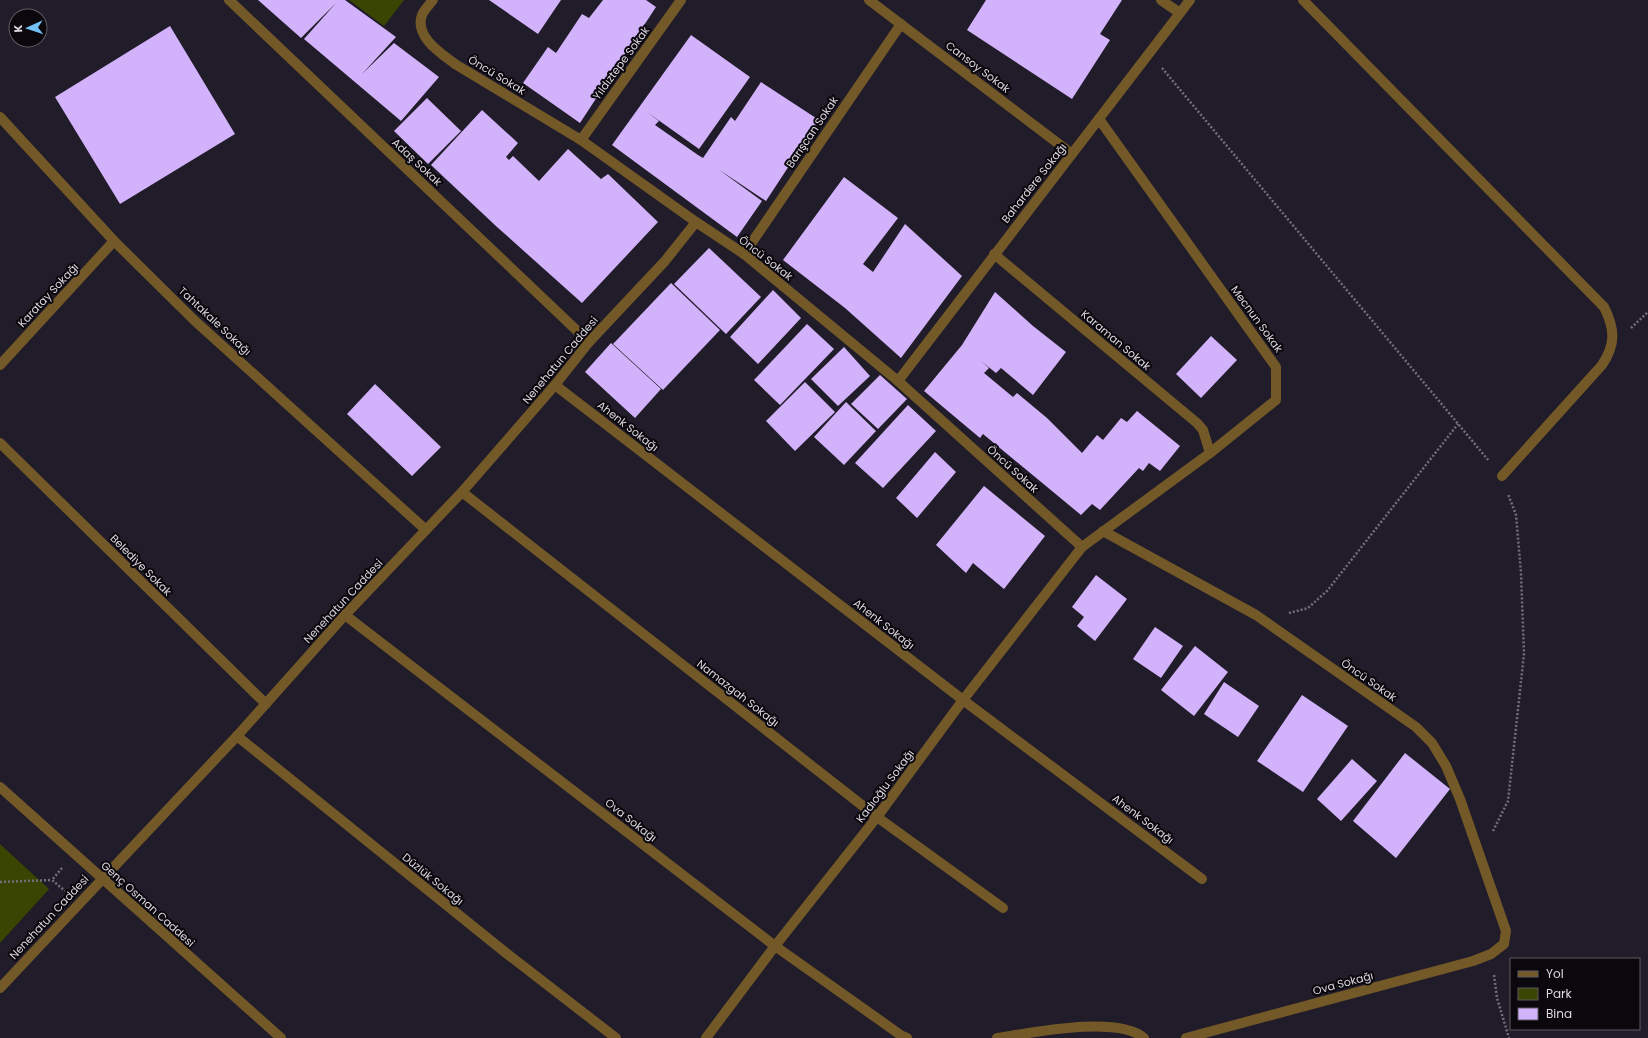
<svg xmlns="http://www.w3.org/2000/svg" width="1648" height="1038" font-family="Poppins,sans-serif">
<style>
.green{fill:#394500}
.building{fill:#d3b2fc}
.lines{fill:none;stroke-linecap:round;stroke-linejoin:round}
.path{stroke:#736e7a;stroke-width:2.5;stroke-dasharray:2 2;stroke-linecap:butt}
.minor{stroke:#745928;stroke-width:10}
.labels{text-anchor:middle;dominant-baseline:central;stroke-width:4;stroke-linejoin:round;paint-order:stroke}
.street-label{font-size:11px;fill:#ddd9e2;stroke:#0a070d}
</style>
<rect width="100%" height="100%" fill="#211c29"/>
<g class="green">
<path d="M349 0H404L384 26Z"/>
<path d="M0 844 49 889 0 943Z"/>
</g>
<g class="building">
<path d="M258 0H345L396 37 362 74 394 43 439 77 401 121 304 39 336 3 301 38Z"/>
<path d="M489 0H561L538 34Z"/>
<path d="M603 0H646L656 7 580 123 523 83 548 47 556 53 582 14 589 18Z"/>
<path d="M986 0H1122L1100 34 1110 40 1072 99 967 30Z"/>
<path d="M170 26 235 134 120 204 55 97Z"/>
<path d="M691 35 750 77 699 149 647 112 659 121 655 125 698 155 703 158 731 117 735 121 761 82 819 120 766 201 718 169 762 201 737 237 612 145Z"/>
<path d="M427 98 461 131 428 164 394 131Z"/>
<path d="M482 110 518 143 506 157 509 160 513 156 539 181 568 149 601 179 608 174 658 222 582 303 497 227 431 165Z"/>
<path d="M844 177 898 218 863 264 873 272 905 224 962 276 901 358 845 308 783 260Z"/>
<path d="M709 248 761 297 726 334 674 284Z"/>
<path d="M671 283 720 330 663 390 613 344Z"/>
<path d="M773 290 801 318 758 364 730 337Z"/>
<path d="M995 292 1033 326 1066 352 1033 395 1001 368 996 373 981 361 989 368 984 373 1013 397 1017 393 1047 418 1082 453 1097 435 1103 440 1121 418 1127 422 1137 411 1180 446 1160 471 1149 463 1143 471 1139 468 1100 510 1092 504 1081 515 983 434 980 438 924 391 962 345Z"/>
<path d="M807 324 834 349 780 405 754 380Z"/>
<path d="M1211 336 1237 360 1201 398 1176 374Z"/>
<path d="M611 343 661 389 635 418 585 372Z"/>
<path d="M844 347 870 376 838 406 811 379Z"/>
<path d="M880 375 907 399 878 429 851 404Z"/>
<path d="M805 382 835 412 795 451 766 421Z"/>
<path d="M375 384 441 447 412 476 347 414Z"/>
<path d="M846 402 876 431 844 465 814 437Z"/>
<path d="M908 405 936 431 883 488 855 463Z"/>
<path d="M935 452 956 472 917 518 896 498Z"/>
<path d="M984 486 1045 536 1004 589 973 563 966 573 936 545Z"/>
<path d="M1096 575 1127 599 1095 641 1077 626 1084 617 1072 607Z"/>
<path d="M1155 627 1183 646 1161 678 1133 659Z"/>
<path d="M1195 646 1228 672 1194 716 1161 690Z"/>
<path d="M1224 682 1259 706 1238 737 1204 714Z"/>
<path d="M1302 695 1348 726 1303 792 1257 761Z"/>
<path d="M1405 753 1450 789 1396 858 1353 821Z"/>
<path d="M1352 759 1377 781 1341 821 1317 799Z"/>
</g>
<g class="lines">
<g class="path">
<path d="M1162 68 1489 461"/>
<path d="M1631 328 1648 312"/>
<path d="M1289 613 1308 608 1327 591 1458 424"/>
<path d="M1493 831 1508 801 1524 654 1521 573 1516 515 1508 494"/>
<path d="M62 868 52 880 65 891"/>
<path d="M0 882 52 880"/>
<path d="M1494 975 1497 998 1509 1038"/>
</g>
<g class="minor">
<path d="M229 0 589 342"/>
<path d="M433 0C429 5 424 10 422 15 414 37 442 54 455 64L581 140 696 222 744 254 898 381 1082 547"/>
<path d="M869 0 1072 154"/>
<path d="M1161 0 1180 13"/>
<path d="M1303 0 1604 307C1615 329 1616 344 1602 365L1502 476"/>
<path d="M0 117 114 241 194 320 426 530"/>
<path d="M581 140 681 0"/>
<path d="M744 254 901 24"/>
<path d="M994 254 1197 423 1203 430 1210 453"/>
<path d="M0 365 114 241"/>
<path d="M898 381 1190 0"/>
<path d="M555 385 963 700 1202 879"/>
<path d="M0 443 266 704"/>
<path d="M462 492 877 817 1003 908"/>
<path d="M1103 531 1256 615 1416 727 1432 743 1446 766 1460 799 1506 931 1504 944 1491 954 1473 961 1186 1038"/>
<path d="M345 615 775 946 902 1036 907 1038"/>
<path d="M237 736 506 953 616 1038"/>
<path d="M0 787 281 1038"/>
<path d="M0 988 237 736 345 615 462 492 555 385 589 342 665 261 696 222"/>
<path d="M706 1038 775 946 877 817 963 700 1082 547 1210 453 1276 400V367L1099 119"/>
<path d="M997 1038C1031 1033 1117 1015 1144 1038"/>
</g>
</g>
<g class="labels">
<g class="street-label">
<text transform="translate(621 63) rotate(-54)">Yıldıztepe Sokak</text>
<text transform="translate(978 67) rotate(37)">Cansoy Sokak</text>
<text transform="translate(497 75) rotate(31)">Öncü Sokak</text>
<text transform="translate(812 132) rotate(-56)">Barışcan Sokak</text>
<text transform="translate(417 162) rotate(43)">Adaş Sokak</text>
<text transform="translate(1034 183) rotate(-52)">Bahardere Sokağı</text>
<text transform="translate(766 258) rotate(38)">Öncü Sokak</text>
<text transform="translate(48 295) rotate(-47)">Karatay Sokağı</text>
<text transform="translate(1257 319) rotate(54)">Mecnun Sokak</text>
<text transform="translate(215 321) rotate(43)">Tahtakale Sokağı</text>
<text transform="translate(1116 340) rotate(40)">Karaman Sokak</text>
<text transform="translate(560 360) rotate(-50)">Nenehatun Caddesi</text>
<text transform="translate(628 426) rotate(38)">Ahenk Sokağı</text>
<text transform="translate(1013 469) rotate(42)">Öncü Sokak</text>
<text transform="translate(141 565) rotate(45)">Belediye Sokak</text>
<text transform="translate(343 601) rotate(-47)">Nenehatun Caddesi</text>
<text transform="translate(884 624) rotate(38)">Ahenk Sokağı</text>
<text transform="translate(1369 680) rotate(35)">Öncü Sokak</text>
<text transform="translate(738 693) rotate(38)">Namazgah Sokağı</text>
<text transform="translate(885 786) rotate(-53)">Kadıoğlu Sokağı</text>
<text transform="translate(1143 819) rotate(37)">Ahenk Sokağı</text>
<text transform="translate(631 820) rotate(38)">Ova Sokağı</text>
<text transform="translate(433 879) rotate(39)">Düzlük Sokağı</text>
<text transform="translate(148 904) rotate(42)">Genç Osman Caddesi</text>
<text transform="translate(49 917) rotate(-47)">Nenehatun Caddesi</text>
<text transform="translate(1343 983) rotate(-15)">Ova Sokağı</text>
</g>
</g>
<rect x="1510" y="958" width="130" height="72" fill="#0a070d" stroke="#5e5b62"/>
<rect x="1518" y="971" width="20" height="6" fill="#745928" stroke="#5e5b62"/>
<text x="1546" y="978" font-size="12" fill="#ddd9e2">Yol</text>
<rect x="1518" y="988" width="20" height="12" fill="#394500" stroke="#5e5b62"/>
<text x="1546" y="998" font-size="12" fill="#ddd9e2">Park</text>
<rect x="1518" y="1008" width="20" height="12" fill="#d3b2fc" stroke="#5e5b62"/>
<text x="1546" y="1018" font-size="12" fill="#ddd9e2">Bina</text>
<g transform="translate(28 28) rotate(267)"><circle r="19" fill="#0a070d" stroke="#5e5b62"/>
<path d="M0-3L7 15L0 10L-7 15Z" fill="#73c1f5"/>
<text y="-6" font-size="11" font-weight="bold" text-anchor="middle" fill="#ddd9e2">K</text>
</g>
</svg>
